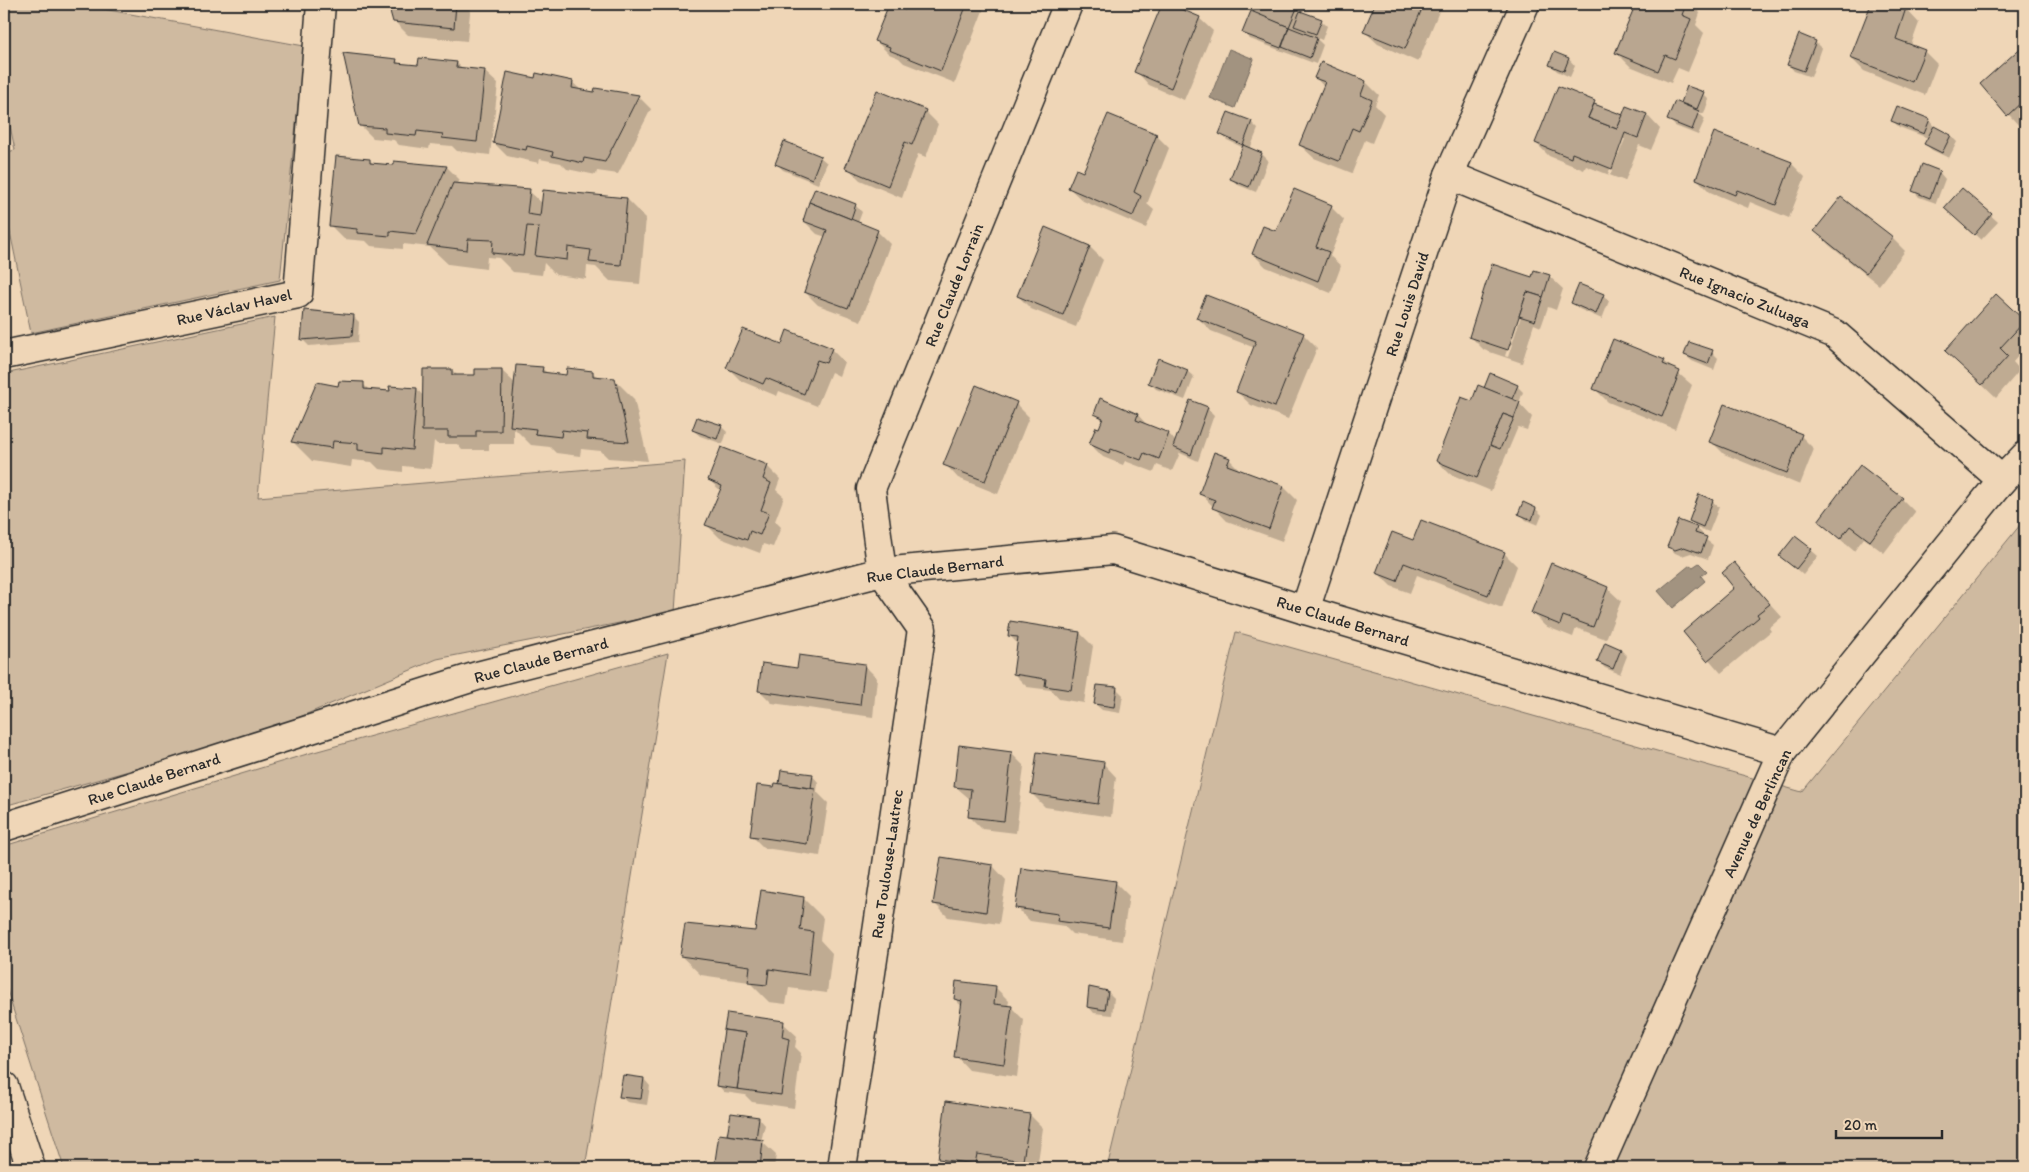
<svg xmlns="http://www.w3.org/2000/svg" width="2029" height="1172" font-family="Itim,sans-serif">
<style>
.green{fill:#cfbaa0;stroke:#7d7266}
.water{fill:#a29380;stroke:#72695e}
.shadow{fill:#0003;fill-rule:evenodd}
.building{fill:#b9a690;stroke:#2b2b2b}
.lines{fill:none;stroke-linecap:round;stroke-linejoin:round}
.minor-casing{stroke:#2b2b2b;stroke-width:31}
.minor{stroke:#efd6b7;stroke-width:28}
.labels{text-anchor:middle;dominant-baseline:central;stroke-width:4;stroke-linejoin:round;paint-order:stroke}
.street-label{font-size:16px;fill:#2b2b2b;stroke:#efd6b7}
</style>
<rect width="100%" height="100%" fill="#efd6b7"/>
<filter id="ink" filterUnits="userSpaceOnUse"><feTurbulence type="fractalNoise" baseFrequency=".02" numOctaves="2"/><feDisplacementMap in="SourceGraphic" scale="10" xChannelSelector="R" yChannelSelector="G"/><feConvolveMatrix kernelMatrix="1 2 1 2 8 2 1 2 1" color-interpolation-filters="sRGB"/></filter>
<g filter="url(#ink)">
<g class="green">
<path d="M4 4H76L304 46 280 280 31 333 4 203V153L15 150 4 97Z"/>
<path d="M275 317 258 497 685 461 675 612 437 659 257 735 4 806V374Z"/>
<path d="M2025 519V1168H1107L1236 632 1802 792Z"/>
<path d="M668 653 585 1168H64L4 981V846L307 754Z"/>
</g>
<g class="water">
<path d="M1229 49 1254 59 1235 108 1210 98Z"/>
<path d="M1699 563 1707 571 1701 576 1705 581 1673 608 1658 591 1690 565 1693 567Z"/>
</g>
<g class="shadow">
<path d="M389 4H471L467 41 408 35 394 21Z"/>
<path d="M908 4H980L984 8 955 83 904 63 899 58 889 54 876 41 906 11Z"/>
<path d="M1163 4 1199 18 1213 31 1184 100 1149 85 1136 71Z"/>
<path d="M1257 4H1281L1296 10 1300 13 1321 20 1327 26 1322 40 1315 37 1323 45 1316 64 1250 39 1244 33Z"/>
<path d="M1371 4H1442L1418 62 1378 44 1364 31 1375 7Z"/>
<path d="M1625 4H1691L1700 13 1696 25 1704 33 1688 72 1678 68 1671 83 1630 66 1617 53 1634 12Z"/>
<path d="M1872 4H1891L1906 9 1919 23 1911 45 1924 51 1937 64 1925 95 1864 71 1851 58Z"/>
<path d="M1815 42 1821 48 1811 77 1794 71 1788 64Z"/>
<path d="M2025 45V124L2021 128 1981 84Z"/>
<path d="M1555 53 1569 59 1575 66 1570 77 1557 71 1550 64Z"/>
<path d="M396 60 401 65 420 67 457 63 463 69 484 71 498 84 490 155 457 151 452 146 430 144 429 149 399 145 394 140 373 138 360 125Z"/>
<path d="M1316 78 1366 82 1379 95 1375 105 1384 114 1372 143 1365 140 1352 173 1314 158 1300 145 1324 87Z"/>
<path d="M536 80 572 82 582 91 638 96 651 109 618 174 597 171 596 175 567 169 561 163 540 159 539 163 507 156 494 143Z"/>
<path d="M1558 88 1624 117 1627 108 1647 115 1660 129 1651 150 1639 145 1625 181 1586 166 1584 170 1549 156 1536 143ZM1622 139H1625L1610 175 1608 174Z"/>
<path d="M1703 93 1709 99 1704 114 1698 112 1705 119 1698 135 1675 126 1669 119 1689 108 1682 102Z"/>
<path d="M925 111 938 124 926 157 918 154 902 198 860 180 847 167Z"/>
<path d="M1929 120 1935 128 1951 136 1957 142 1949 158 1932 150 1925 144 1928 138 1899 127 1893 121Z"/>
<path d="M1251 122 1258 129 1250 149 1262 154 1268 160 1256 192 1238 185 1231 179 1244 148 1227 140 1221 134Z"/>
<path d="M1156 135 1169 148 1147 204 1154 210 1146 228 1083 201 1069 188 1084 174Z"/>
<path d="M820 157 827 163 818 184 783 170 777 164Z"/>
<path d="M369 160 374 164 447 167 460 180 457 185 529 191 543 204 627 199 646 218 640 284 610 281 596 267 587 266 586 279 556 275 544 263 542 275 513 272 499 258 487 257 486 269 448 264 430 247 403 244V249L371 246 366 241 344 239 331 226Z"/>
<path d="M1791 163 1805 177 1789 218 1750 202 1748 208 1710 192 1697 179Z"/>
<path d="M1939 172 1945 179 1936 203 1919 197 1913 190Z"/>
<path d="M1962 189 1998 222 1981 240 1952 214Z"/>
<path d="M1841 199 1892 238 1905 251 1879 285 1829 245 1816 231Z"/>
<path d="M811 202 855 205 862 212 858 223 877 231 890 244 861 321 818 305 805 292 826 237 817 234 804 221 814 205Z"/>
<path d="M1331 207 1344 220 1330 256 1341 266 1331 293 1266 267 1253 254 1277 233Z"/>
<path d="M1090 247 1103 260 1076 327 1031 309 1018 296Z"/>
<path d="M1549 276 1563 289 1556 310 1548 307 1541 327 1534 324 1522 363 1484 350 1470 336 1533 279ZM1519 314 1521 316 1508 357 1505 356Z"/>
<path d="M1603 295 1609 301 1602 319 1579 309 1573 303Z"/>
<path d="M1996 296 2025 323V348L2013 362 2020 370 1996 398 1960 364Z"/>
<path d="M353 316 359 322 358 342 309 346 302 339Z"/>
<path d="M1198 318 1303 334 1317 348 1288 419 1251 405 1237 392 1255 348 1211 331Z"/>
<path d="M783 346 831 349 844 362 839 376 831 372 817 406 779 391 777 396 741 381 728 368Z"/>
<path d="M1712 352 1718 358 1714 370 1692 361 1685 355Z"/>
<path d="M1664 361 1692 385 1675 429 1608 402 1595 389Z"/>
<path d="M542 368 548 374 567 376 592 372 598 378 614 379 634 399 648 461 608 458 601 451 581 449 580 456 556 453 550 447 531 445 514 428V444H489V450H462L457 444H437L434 441 431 469 403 466V472L379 469 372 462 352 460 351 467 312 461 293 442 339 387 363 384 370 391 391 393 417 389 424 397 452 370 458 376H477L502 371 516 384Z"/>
<path d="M1187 371 1194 377 1185 400 1156 389 1150 383Z"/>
<path d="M1490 375 1517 386 1523 392 1519 403 1532 417 1527 430 1518 427 1491 491 1450 474 1437 461 1462 398 1473 403 1479 387 1489 391 1486 387ZM1491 389 1518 400 1517 402 1491 392Z"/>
<path d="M1100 400 1138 415 1148 426 1169 434 1176 442 1207 408 1214 415 1198 461 1180 453 1172 471 1157 465 1154 472 1125 461 1123 465 1103 457 1090 444 1103 421 1096 413Z"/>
<path d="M1016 404 1029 417 998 494 958 478 945 464Z"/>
<path d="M721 426 727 432 723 444 700 436 693 430Z"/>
<path d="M1801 436 1814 449 1800 485 1724 454 1711 441Z"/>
<path d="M1229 459 1242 472 1284 487 1297 500 1282 541 1227 521 1201 494Z"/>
<path d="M767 466 780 479 776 490 784 497 775 521 781 527 773 547 763 544 760 553 720 538 707 525 721 491 709 480Z"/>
<path d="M1860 467 1902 499 1915 512 1884 553 1864 538 1854 551 1819 521Z"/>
<path d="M1712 501 1719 507 1709 532 1696 527 1690 521Z"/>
<path d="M1536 509 1542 515 1538 525 1526 520 1520 513Z"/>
<path d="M1696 528 1703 534 1702 537 1713 545 1708 559 1691 553 1682 556 1675 553 1669 547Z"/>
<path d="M1414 541 1504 553 1517 566 1502 608 1417 575 1410 593 1391 586 1378 573Z"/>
<path d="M1811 550 1818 556 1803 575 1781 556Z"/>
<path d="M1734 564 1782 617 1769 628 1771 631 1721 673 1685 632 1736 588Z"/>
<path d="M1607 588 1621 601 1606 639 1576 628 1573 637 1545 626 1532 613Z"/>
<path d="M1080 633 1093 646 1084 703 1059 699 1051 690 1027 687 1014 674 1018 644 1009 635Z"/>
<path d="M1621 650 1627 656 1620 674 1605 668 1598 661Z"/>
<path d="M864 665 877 678 873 717 772 703 759 690 798 669Z"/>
<path d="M1116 688 1123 695 1120 713 1102 710 1095 704Z"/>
<path d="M1011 753 1024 766 1016 833 982 829 969 816 971 800 956 787Z"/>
<path d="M1103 763 1116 777 1111 817 1045 807 1032 794Z"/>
<path d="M812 775 818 782 817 792 828 803 820 856 764 848 751 835 775 788Z"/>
<path d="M993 866 1006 880 999 924 948 917 935 904Z"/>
<path d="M1115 882 1129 896 1122 941 1072 934 1064 926 1030 921 1016 907Z"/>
<path d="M803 898 823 918 820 940 832 953 827 993 789 988 786 1004 769 1002 749 982 701 975 681 956 756 933Z"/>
<path d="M996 988 1009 1001 1008 1007H1011L1024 1020 1017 1077 969 1070 956 1056 962 1007 955 999Z"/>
<path d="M1108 992 1114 998 1112 1015 1094 1013 1088 1006Z"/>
<path d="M783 1023 797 1036 795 1047 801 1053 794 1108 752 1102 745 1095 724 1092 718 1085Z"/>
<path d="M644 1079 650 1086 647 1105 627 1102 620 1096Z"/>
<path d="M732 1114 759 1118 765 1125 761 1141 776 1155 774 1168H716L720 1135 728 1136Z"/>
<path d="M1030 1115 1043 1128 1037 1168 990 1166 989 1168H949L939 1158Z"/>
</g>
<g class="building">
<path d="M388 4H456L454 28 393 22Z"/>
<path d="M889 4 905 10 907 4H967L941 71 889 50 890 47 874 41Z"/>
<path d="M1162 4H1169L1200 17 1171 88 1134 72Z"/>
<path d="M1257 4H1285L1297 8 1289 27 1253 13Z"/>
<path d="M1375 4H1424L1405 49 1363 32Z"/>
<path d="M1624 4H1686L1682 15 1691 19 1675 59 1665 55 1658 71 1615 53 1634 8Z"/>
<path d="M1871 4H1895L1906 8 1896 39 1925 50 1912 82 1850 58Z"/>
<path d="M1251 11 1289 27 1281 48 1242 33Z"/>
<path d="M1300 11 1322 19 1316 34 1294 26Z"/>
<path d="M1289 27 1317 38 1310 58 1282 47Z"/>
<path d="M1799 34 1816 41 1804 71 1787 65Z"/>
<path d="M2025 44V99L2007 116 1980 84Z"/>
<path d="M1554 52 1569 58 1564 71 1549 65Z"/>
<path d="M343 53 397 59 396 63 418 65 419 58 457 62 456 67 485 70 477 142 442 138 443 134 417 131 416 136 385 133V128L359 126Z"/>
<path d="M1321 62 1366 81 1361 95 1372 100 1359 131 1352 128 1339 161 1299 145 1325 82 1314 78Z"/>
<path d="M507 72 535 78 536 73 573 81 572 88 594 92 595 88 639 95 605 162 584 158 583 163 552 156 553 152 527 146 526 150 493 143Z"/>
<path d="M1558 86 1595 101 1588 118 1617 129 1626 106 1647 114 1638 138 1625 133 1612 169 1572 153 1571 158 1535 143Z"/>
<path d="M1687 86 1704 92 1697 109 1681 103Z"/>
<path d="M877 90 926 110 912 145 905 142 888 186 845 168Z"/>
<path d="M1675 101 1699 111 1692 130 1667 120Z"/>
<path d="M1594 104 1623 115 1617 129 1588 118Z"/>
<path d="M1897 106 1930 119 1924 134 1891 121Z"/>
<path d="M1228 112 1252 121 1243 145 1219 134Z"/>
<path d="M1108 114 1157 134 1134 192 1141 196 1133 216 1068 188 1076 169 1083 172Z"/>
<path d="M1934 126 1951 135 1942 153 1924 144Z"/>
<path d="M1714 132 1792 162 1776 205 1737 190 1735 195 1696 179Z"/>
<path d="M784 141 821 156 812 179 775 164Z"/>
<path d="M1243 145 1262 153 1249 187 1230 179Z"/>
<path d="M336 156 370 159V163L394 165V161L447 166 416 234 390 231V236L357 233V229L329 226Z"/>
<path d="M1922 164 1940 171 1930 198 1912 191Z"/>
<path d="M453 183 530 189 527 214 540 216 543 190 627 198 621 265 589 262 591 250 568 247 567 260 535 256 539 227 527 226 523 256 492 253 493 240 468 239 467 250 427 245Z"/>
<path d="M815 188 856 204 851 219 809 202Z"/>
<path d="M1962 188 1992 214 1974 235 1944 208Z"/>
<path d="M1294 189 1332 205 1316 247 1329 252 1318 281 1252 254 1263 226 1276 231Z"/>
<path d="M1841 197 1893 237 1866 273 1814 231Z"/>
<path d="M809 202 878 230 848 308 804 292 827 230 803 221Z"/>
<path d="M1045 227 1090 246 1063 315 1017 296Z"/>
<path d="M1492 264 1532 277 1534 270 1550 275 1543 297 1527 292 1508 350 1469 337Z"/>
<path d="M1579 284 1604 294 1596 314 1571 303Z"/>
<path d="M1527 292 1543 297 1535 321 1519 316Z"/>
<path d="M1996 294 2025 321 2000 348 2008 356 1982 385 1945 351Z"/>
<path d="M1206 295 1304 333 1275 407 1236 392 1256 341 1196 318Z"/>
<path d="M304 310 354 315 352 336 301 340Z"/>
<path d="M743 329 782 344 787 330 832 348 826 363 817 360 804 394 766 378 763 384 726 368Z"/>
<path d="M1613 339 1665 360 1663 364 1680 371 1662 417 1593 389Z"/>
<path d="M1689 342 1713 350 1708 364 1684 355Z"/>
<path d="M1158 358 1188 370 1178 395 1148 383Z"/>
<path d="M516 365 543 367 542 372 566 375 567 368 593 371V376L615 378 629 442 587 439 588 431 587 433 562 430 561 437 535 434 536 429 510 426Z"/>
<path d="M423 369H452V375H475V369H502L501 431H476V437H448V431H422Z"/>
<path d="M1490 373 1518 385 1512 399 1484 388Z"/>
<path d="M339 381 364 382V389L390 391 389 386 417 388 412 450 384 447V453L358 450V443L333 441 332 448 291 442 317 382 338 386Z"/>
<path d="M976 385 1017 402 985 481 943 465Z"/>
<path d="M1478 385 1520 402 1514 418 1503 414 1477 478 1436 461 1461 397 1472 401Z"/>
<path d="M1100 398 1138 414 1136 420 1169 433 1159 459 1144 453 1141 460 1111 449 1109 453 1089 444 1096 427 1099 428 1103 418 1094 414Z"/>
<path d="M1190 400 1208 407 1191 455 1173 447Z"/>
<path d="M1724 404 1802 434 1787 473 1709 442Z"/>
<path d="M1503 414 1514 418 1500 449 1490 445Z"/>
<path d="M697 417 722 425 717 439 692 430Z"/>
<path d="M721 447 768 465 763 479 771 483 761 510 769 513 760 535 750 531 747 540 705 525 722 486 708 480Z"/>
<path d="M1214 452 1230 458 1227 465 1284 486 1269 529 1212 508 1215 500 1199 494Z"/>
<path d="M1860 465 1903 498 1870 541 1850 526 1840 539 1818 521Z"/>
<path d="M1699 494 1713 500 1703 527 1689 521Z"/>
<path d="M1523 502 1536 508 1532 520 1518 514Z"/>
<path d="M1421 520 1505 552 1488 595 1404 563 1397 581 1376 573 1392 532 1413 540Z"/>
<path d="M1678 520 1697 527 1695 533 1707 537 1701 553 1684 547 1675 550 1667 547Z"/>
<path d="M1795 536 1812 549 1796 569 1779 556Z"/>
<path d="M1734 562 1770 604 1757 614 1759 617 1707 661 1683 632 1734 588 1722 573Z"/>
<path d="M1551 563 1608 587 1593 627 1563 616 1560 625 1531 613Z"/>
<path d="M1010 621 1080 632 1071 690 1045 686 1046 679 1013 674 1018 637 1008 636Z"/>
<path d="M1605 642 1621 649 1613 669 1597 662Z"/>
<path d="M799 655 865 664 860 705 758 691 762 663 797 668Z"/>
<path d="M1097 685 1117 687 1114 707 1094 704Z"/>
<path d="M959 745 1012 752 1004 821 968 817 971 789 954 787Z"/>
<path d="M1037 752 1104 762 1098 804 1031 794Z"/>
<path d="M781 770 813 774 811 788 779 784Z"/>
<path d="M775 783 815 789 807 844 750 836 757 785 774 787Z"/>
<path d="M941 857 993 865 986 912 933 904Z"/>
<path d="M1021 868 1116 881 1109 928 1057 921 1058 914 1015 908Z"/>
<path d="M761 890 804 897 800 930 813 932 808 975 769 969 767 985 748 983 750 966 680 956 685 924 755 931Z"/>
<path d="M956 981 996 986 994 1004 1012 1006 1004 1064 954 1057 962 1001 954 999Z"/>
<path d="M1089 987 1108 991 1105 1010 1087 1007Z"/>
<path d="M727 1013 784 1021 782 1037 789 1039 781 1095 737 1089 746 1033 724 1030Z"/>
<path d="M724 1030 746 1033 737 1089 716 1086Z"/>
<path d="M623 1075 644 1078 641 1099 619 1097Z"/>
<path d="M946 1101 1030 1114 1023 1161 977 1154 975 1164 938 1159Z"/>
<path d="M731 1113 759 1117 756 1139 727 1135Z"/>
<path d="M719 1134 763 1140 760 1168H714Z"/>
</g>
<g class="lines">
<defs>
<g id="minor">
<path d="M1449 175 1835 334 2002 480"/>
<path d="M4 355 298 294 321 4"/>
<path d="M1305 610 1449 175 1525 4"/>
<path d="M4 827 477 676 882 572 1113 550 1305 610 1782 752"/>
<path d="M4 1086 31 1168"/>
<path d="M842 1168 922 629 882 572 871 489 1068 4"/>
<path d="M1598 1168 1782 752 2002 480 2025 456"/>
</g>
</defs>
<use href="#minor" class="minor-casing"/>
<use href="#minor" class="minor"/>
</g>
</g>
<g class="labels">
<g class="street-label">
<text transform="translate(954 285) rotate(-68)">Rue Claude Lorrain</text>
<text transform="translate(1745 297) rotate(22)">Rue Ignacio Zuluaga</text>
<text transform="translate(1407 304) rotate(-72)">Rue Louis David</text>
<text transform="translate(234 307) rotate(-13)">Rue Václav Havel</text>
<text transform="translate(935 569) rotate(-7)">Rue Claude Bernard</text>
<text transform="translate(1343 621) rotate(17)">Rue Claude Bernard</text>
<text transform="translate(541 660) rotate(-15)">Rue Claude Bernard</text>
<text transform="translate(154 779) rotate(-18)">Rue Claude Bernard</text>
<text transform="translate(1757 813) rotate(-65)">Avenue de Berlincan</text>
<text transform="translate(887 864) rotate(-82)">Rue Toulouse-Lautrec</text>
</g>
</g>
<rect width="2029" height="1172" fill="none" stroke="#efd6b7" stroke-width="20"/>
<rect x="10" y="10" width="2009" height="1152" fill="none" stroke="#2b2b2b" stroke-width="2" filter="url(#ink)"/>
<path d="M1836 1130v8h106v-8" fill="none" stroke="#2b2b2b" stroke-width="2.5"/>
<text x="1844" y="1130" font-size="15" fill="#2b2b2b" stroke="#efd6b7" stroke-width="4" paint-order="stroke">20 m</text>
</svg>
